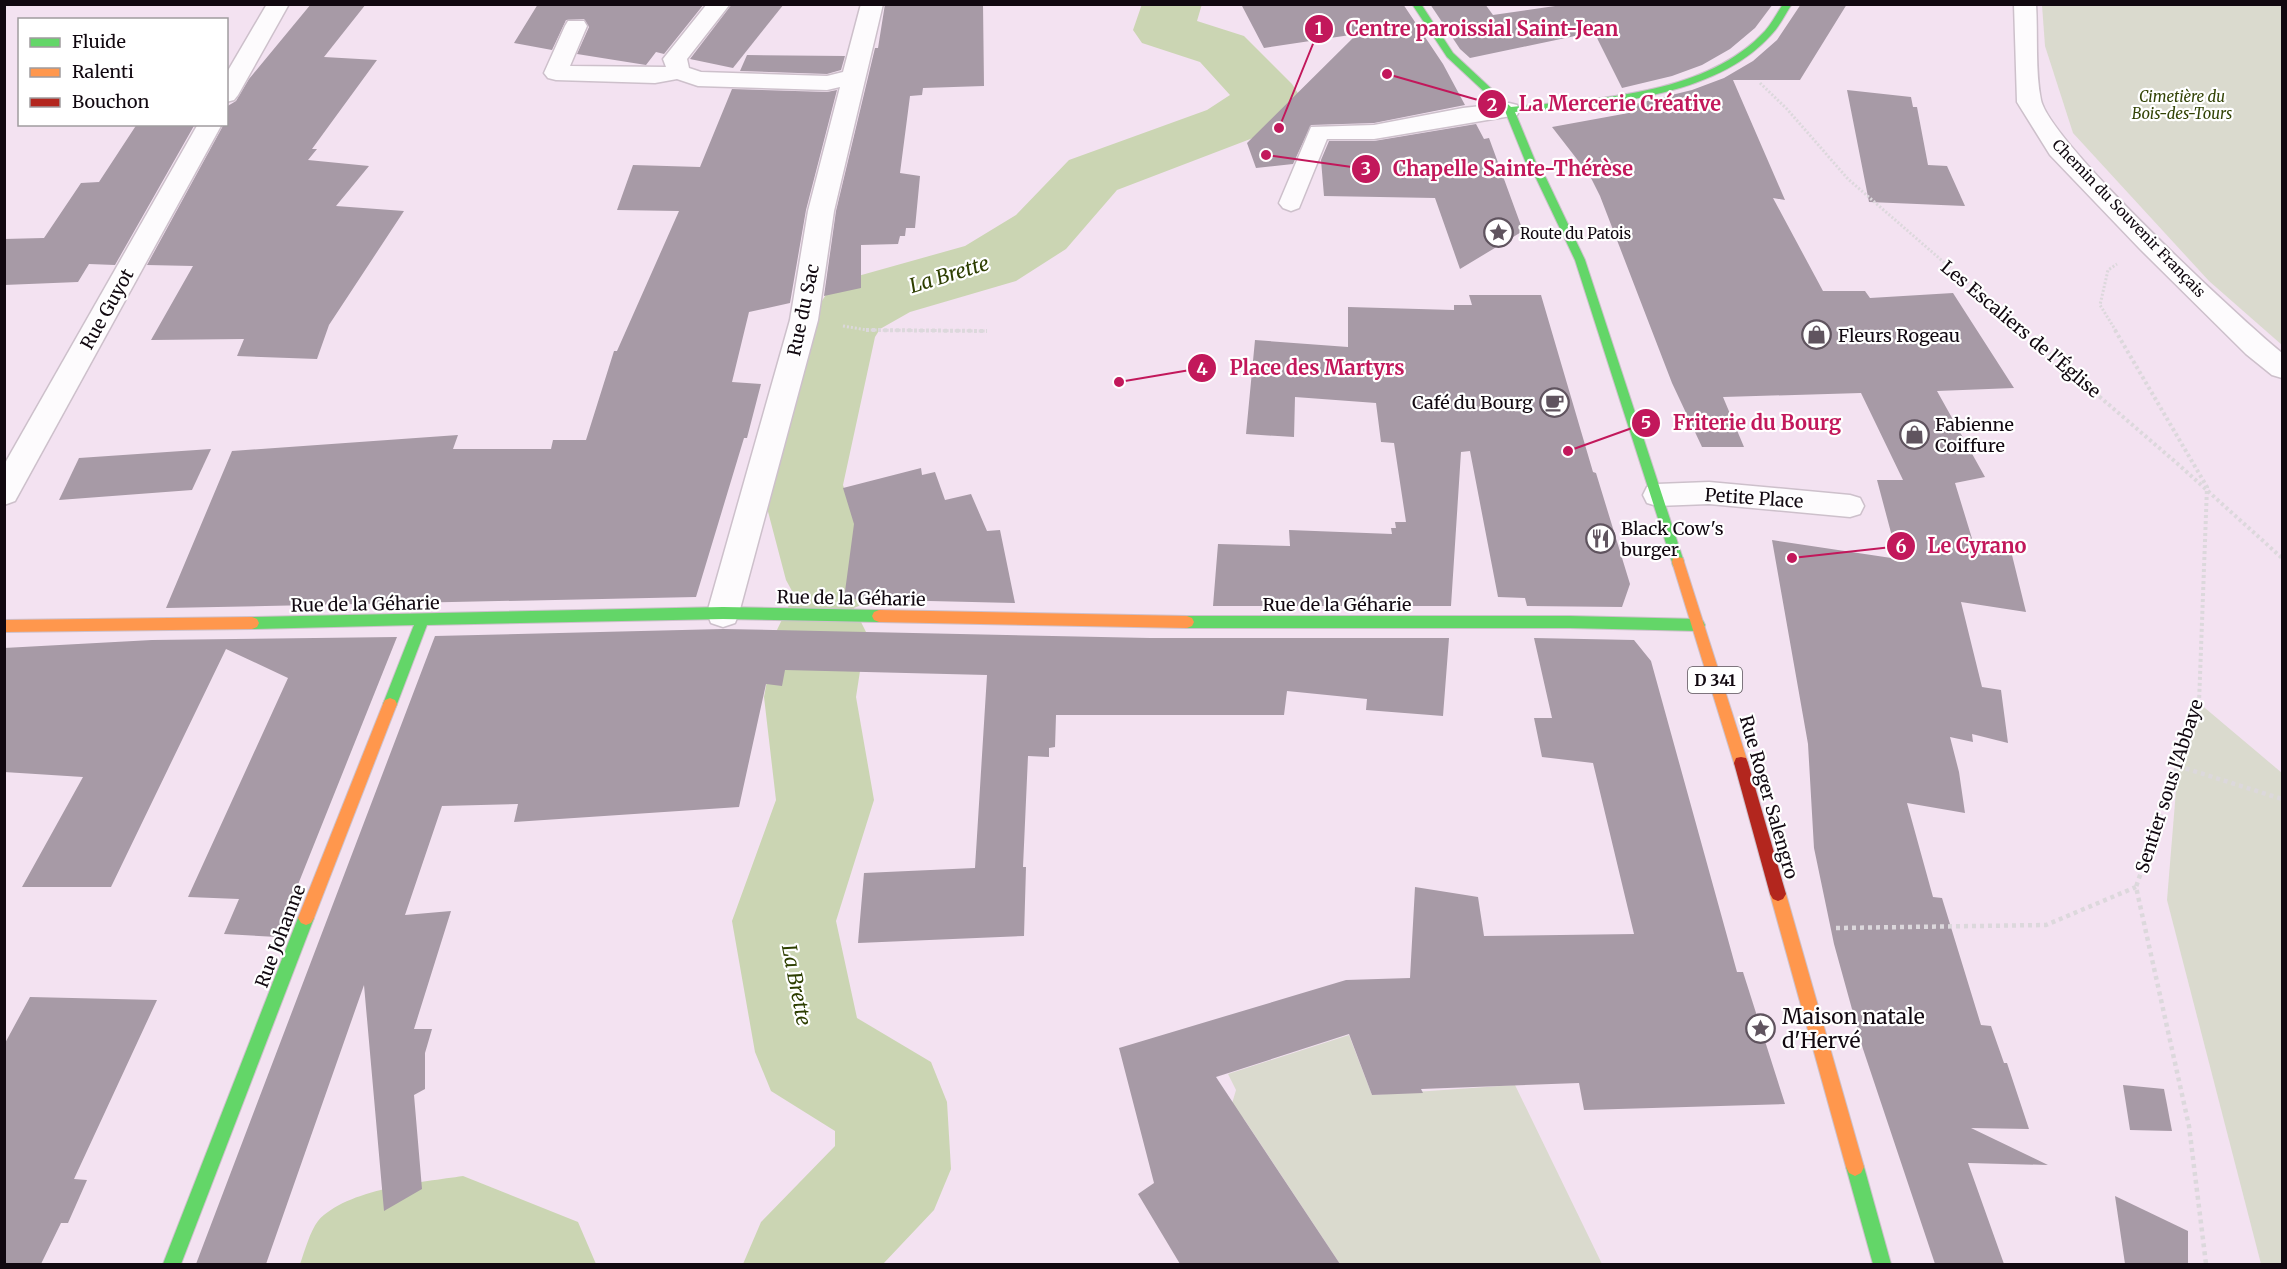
<svg xmlns="http://www.w3.org/2000/svg" width="2287" height="1269" font-family="Merriweather,serif">
<style>
.green{fill:#dadace}
.lines{fill:none;stroke-linecap:round;stroke-linejoin:round}
.river{fill:#cbd5b3;fill-rule:evenodd}
.building{fill:#a79aa6}
.lane-casing{stroke:#cdc0cb;stroke-width:3}
.street-casing{stroke:#cdc0cb;stroke-width:3}
.fast-casing{stroke:#cdc0cb;stroke-width:2}
.slow-casing{stroke:#cdc0cb;stroke-width:2}
.jam-casing{stroke:#cdc0cb;stroke-width:2}
.path-far2{stroke:#dcd8dc;stroke-width:3;stroke-dasharray:2 2;stroke-linecap:butt}
.path-far1{stroke:#dcd8dc;stroke-width:4;stroke-dasharray:3 3;stroke-linecap:butt}
.path{stroke:#dcd8dc;stroke-width:4.5;stroke-dasharray:4 4;stroke-linecap:butt}
.lane{fill:#fdfbfd;fill-rule:evenodd}
.street{fill:#fdfbfd;fill-rule:evenodd}
.fast{fill:#63d668;fill-rule:evenodd}
.slow{fill:#ff974d;fill-rule:evenodd}
.jam{fill:#b3261e;fill-rule:evenodd}
.labels{text-anchor:middle;dominant-baseline:central;stroke-width:4.5;stroke-linejoin:round;paint-order:stroke}
.far-park-label{font-size:15px;font-style:italic;fill:#324305;stroke:#fff}
.far-street-label{font-size:15px;fill:#110810;stroke:#fff}
.far-poi-label{font-size:15px;fill:#110810;stroke:#fff;text-anchor:start}
.shield{fill:#fff;stroke:#585258;stroke-width:1.5}
.shield-label{font-size:16px;font-weight:bold;fill:#110810}
.street-label{font-size:18px;fill:#110810;stroke:#fff}
.poi-label{font-size:18px;fill:#110810;stroke:#fff;text-anchor:start}
.water-label{font-size:20px;font-style:italic;fill:#2d3e00;stroke:#fff}
.near-poi-label{font-size:21px;fill:#110810;stroke:#fff;text-anchor:start}
.leader{fill:none;stroke:#c2185b;stroke-width:2}
.callout-dot{fill:#c2185b;stroke:#fff;stroke-width:2}
.mark-label{font-size:18px;text-anchor:middle;font-weight:bold;fill:#fff}
.callout-label{font-size:20px;text-anchor:middle;font-weight:bold;fill:#c2185b;stroke:#fff;stroke-width:4.5;stroke-linejoin:round;paint-order:stroke}
</style>
<rect width="100%" height="100%" fill="#f3e2f1"/>
<g class="green">
<path d="M2042 5H2282V345L2209 281 2073 133 2045 46Z"/>
<path d="M2199 703 2282 773V1264H2261L2167 900 2178 766Z"/>
<path d="M1349 1035 1372 1095 1515 1085 1602 1264H1340L1244 1119 1231 1107 1236 1090 1228 1074Z"/>
</g>
<g class="lines">
<g class="river">
<path d="M1142 4H1202L1197 21 1244 36 1292 84 1301 98 1292 112 1253 138 1117 190 1066 249 1016 281 910 312 880 329 875 337 843 485 874 580 861 605 854 608 866 632 856 697 874 800 836 921 857 1018 931 1062 947 1102 951 1169 934 1210 883 1264H743L761 1222 835 1146V1131L771 1091 755 1052 732 921 776 800 764 697 776 632 789 605 798 602 786 580 761 485 799 337 827 293 858 276 965 246 1016 215 1069 160 1207 110 1230 95 1200 62 1142 43 1133 30Z"/>
<path d="M463 1176 578 1222 596 1264H300C304 1253 310 1231 318 1221 346 1189 423 1182 463 1176Z"/>
</g>
</g>
<g class="building">
<path d="M311 4H366L324 57 377 60 312 149H317L308 160 369 166 336 206 404 211 329 325 317 359 237 356 244 339 151 340 193 266 147 265 224 124H226V107L236 101 249 79Z"/>
<path d="M538 4H704L664 54 656 52 646 65 577 54 589 27 584 19 566 20 552 50 514 43Z"/>
<path d="M732 4H784L733 68 690 59Z"/>
<path d="M885 4H983L984 86 923 88 922 95 910 96 900 173 920 176 915 228H906L905 236H900L898 244 861 245V288L824 296 836 211 875 48H878Z"/>
<path d="M1241 4H1403L1443 64 1465 105 1374 123 1311 125 1293 164 1256 168 1247 143 1357 34 1264 48Z"/>
<path d="M1430 4H1485L1493 15 1569 4H1773L1755 28 1730 49 1702 65 1672 76 1622 88 1594 32 1470 58 1460 49Z"/>
<path d="M1801 4H1847L1800 80H1733L1785 200 1773 198 1823 291H1865L1870 298 1953 293 2014 388 1937 391 1985 477 1955 483 1974 545 2011 551 2026 612 1961 602 1982 687 2001 690 2008 743 1972 734 1973 742 1950 737 1959 772 1965 813 1907 803 1933 897 1942 898 1981 1025 1991 1026 2004 1063H2007L2029 1129 1971 1128 2048 1165 1968 1163 2004 1264H1935L1863 1049 1834 944 1814 848 1808 744 1772 540 1898 559 1877 480H1903L1861 393 1723 397 1744 447H1702L1672 383 1600 196 1590 176 1552 127 1634 112 1631 105 1692 90 1724 78 1753 61 1777 40Z"/>
<path d="M747 55 845 56 841 70 827 74 740 71Z"/>
<path d="M732 89 827 92 837 90 806 210 790 303 749 312 732 382 761 384 747 438H744L696 597 166 608 232 451 458 435 453 449H551L553 440H586L614 351H617L679 211 617 210 633 165 700 167Z"/>
<path d="M1847 90 1911 97 1913 107H1917L1928 165 1947 166 1965 206 1869 202Z"/>
<path d="M137 124H195L115 265 89 264 78 282 4 285V239L44 238 81 183 99 182Z"/>
<path d="M1476 124 1484 139 1489 138 1523 231 1460 269 1435 198 1324 196 1321 160 1329 141H1374Z"/>
<path d="M1469 295H1541L1593 472 1596 473 1630 584 1622 607 1527 606 1525 598 1498 597 1470 451 1461 452 1451 606H1213L1218 544 1290 546 1289 530 1392 534 1391 528H1396L1395 522H1406L1394 443 1381 442 1376 403 1295 397 1294 437 1246 434 1255 340 1348 347V307L1454 310V305H1472Z"/>
<path d="M211 449 192 490 59 500 79 458Z"/>
<path d="M921 468 922 475 935 472 945 500 971 494 987 531 1000 530 1015 603 844 599 854 524 843 488Z"/>
<path d="M723 629 1150 638H1449L1443 716 1366 710 1367 699 1287 691 1284 715H1056L1055 747 1049 748V757L1028 756 1023 867H1026L1024 936 858 943 864 873 975 868 987 675 785 670 782 686 766 684 739 807 514 822 518 804 442 806 405 915 451 911 414 1029H432L425 1053V1089L414 1095 422 1189 384 1211 364 985 266 1264H196L435 636Z"/>
<path d="M397 637 277 937 224 934 239 899 188 897 288 678 226 649 111 887H22L83 777 4 772V648L152 640Z"/>
<path d="M1534 638 1634 640 1651 661 1737 972H1743L1785 1104 1584 1110 1579 1083 1421 1089 1423 1093 1372 1095 1349 1034 1216 1077 1340 1264H1180L1138 1194 1154 1183 1119 1048 1346 980 1410 978 1415 887 1478 897 1484 936 1634 934 1593 763 1542 757 1534 718H1552Z"/>
<path d="M30 997 157 1000 74 1179 87 1180 68 1223H61L41 1264H4V1045Z"/>
<path d="M2123 1085 2164 1089 2172 1131 2130 1130Z"/>
<path d="M2115 1196 2188 1231V1264H2125Z"/>
</g>
<g class="lines">
<defs>
<g id="lane">
<path d="M1509 103 1517 105 1520 110 1517 115 1374 139H1327L1299 208 1291 211 1283 208 1279 203 1311 127 1374 125 1463 108Z"/>
<path d="M1709 482 1850 495 1860 498 1864 506 1860 514 1850 517 1709 504 1657 506 1647 503 1643 495 1647 487 1657 484Z"/>
</g>
<g id="street">
<path d="M267 4H289L238 95 234 100 226 102V74Z"/>
<path d="M707 4H730L687 59 689 68 701 72 827 76 843 72 861 4H883L834 211 818 320 739 613 735 623 723 627 711 623 707 613 790 320 808 211 840 87 827 90 698 86 677 79 655 83 556 80 548 78 544 73 565 26 568 21H584L587 26 570 66 666 67 663 59Z"/>
<path d="M2014 4H2036C2038 34 2035 72 2041 100 2050 142 2241 320 2282 353V378L2272 375 2246 354 2140 249 2050 155 2017 102Z"/>
<path d="M198 124H222L15 501 4 505V465Z"/>
</g>
<g id="fast">
<path d="M1412 4H1421L1453 53 1511 107C1593 99 1705 96 1765 31 1772 23 1777 13 1783 4H1792C1785 14 1780 26 1771 35 1713 100 1597 105 1515 112L1536 163 1546 178 1585 260 1684 562 1683 566H1673L1672 562 1575 260 1536 178 1526 163 1505 111 1447 57Z"/>
<path d="M723 607 879 610 884 612 886 616 884 620 879 622 723 619 427 625 397 704 395 708 390 710 385 708 383 704 414 625 252 629 247 627 245 623 247 619 252 617Z"/>
<path d="M1187 616H1570L1698 619 1703 621 1705 625 1703 629 1698 631 1570 628H1187L1182 626 1180 622 1182 618Z"/>
<path d="M306 911 311 913 314 918 181 1264H163L298 918 301 913Z"/>
<path d="M1855 1158 1861 1161 1864 1167 1891 1264H1873L1846 1167 1849 1161Z"/>
</g>
<g id="slow">
<path d="M1678 557 1683 558 1684 562 1748 763 1746 768 1741 769 1736 768 1734 763 1672 562 1673 558Z"/>
<path d="M879 610 1187 616 1192 618 1194 622 1192 626 1187 628 879 622 874 620 872 616 874 612Z"/>
<path d="M252 617 257 619 259 623 257 627 252 629 4 632V620Z"/>
<path d="M390 698 395 700 397 704 314 918 311 923 306 925 301 923 298 918 383 704 385 700Z"/>
<path d="M1778 887 1783 889 1786 894 1864 1167 1861 1173 1855 1176 1849 1173 1846 1167 1770 894 1773 889Z"/>
</g>
<path id="jam" d="M1741 757 1746 758 1748 763 1786 894 1783 899 1778 901 1773 899 1770 894 1734 763 1736 758Z"/>
</defs>
<use href="#lane" class="lane-casing"/>
<use href="#street" class="street-casing"/>
<use href="#fast" class="fast-casing"/>
<use href="#slow" class="slow-casing"/>
<use href="#jam" class="jam-casing"/>
<g class="path-far2">
<path d="M1760 83 1787 109 1848 179 2023 331"/>
<path d="M843 326 867 330 987 331"/>
<path d="M2116 331 2100 305 2108 270 2117 264"/>
</g>
<g class="path-far1">
<path d="M866 330 987 331"/>
<path d="M2022 330 2179 465 2282 558"/>
<path d="M2115 330 2207 487 2199 703 2184 747"/>
</g>
<g class="path">
<path d="M2184 746 2136 887 2189 1126 2206 1264"/>
<path d="M2178 766 2282 799"/>
<path d="M1836 928 2046 925 2136 887"/>
</g>
<use href="#lane" class="lane"/>
<use href="#street" class="street"/>
<use href="#fast" class="fast"/>
<use href="#slow" class="slow"/>
<use href="#jam" class="jam"/>
</g>
<defs>
<symbol id="sight-ring" viewBox="-11 -11 22 22"><circle r="9.5" fill="#fff" stroke="#60545f" stroke-width="1.5"/><path d="M0-6L1.8-2.2L6-1.7L2.9 1.2L3.7 5.4L0 3.3L-3.7 5.4L-2.9 1.2L-6-1.7L-1.8-2.2Z" fill="#60545f"/></symbol>
<symbol id="shop-ring" viewBox="-11 -11 22 22"><circle r="9.5" fill="#fff" stroke="#60545f" stroke-width="1.5"/><path d="M-5-2.5h2.3a2.7 3.5 0 0 1 5.4 0H5L5.5 6h-11ZM-1.5-2.5h3a1.5 2.3 0 0 0-3 0Z" fill="#60545f"/></symbol>
<symbol id="cafe-ring" viewBox="-11 -11 22 22"><circle r="9.5" fill="#fff" stroke="#60545f" stroke-width="1.5"/><path d="M-5.5-4.5H6V0H3Q3 3.5 0 3.5H-2.5Q-5.5 3.5-5.5 0ZM3-3.2v2h1.7v-2ZM-6 4.5H4V6H-6Z" fill="#60545f"/></symbol>
<symbol id="restaurant-ring" viewBox="-11 -11 22 22"><circle r="9.5" fill="#fff" stroke="#60545f" stroke-width="1.5"/><path d="M-5-6h1v4h1v-4h1v4h1v-4h1v5L-1.5 .5V6h-2V.5L-5-1ZM5-6V6H3V1.5H1.5Q1.5-4 5-6Z" fill="#60545f"/></symbol>
</defs>
<g fill-rule="evenodd">
<use href="#sight-ring" x="1482" y="216" width="33" height="33"/>
<use href="#shop-ring" x="1800" y="318" width="33" height="33"/>
<use href="#cafe-ring" x="1538" y="386" width="33" height="33"/>
<use href="#shop-ring" x="1898" y="418" width="33" height="33"/>
<use href="#restaurant-ring" x="1584" y="522" width="33" height="33"/>
<use href="#sight-ring" x="1744" y="1012" width="33" height="33"/>
</g>
<g class="labels">
<g class="far-park-label">
<text x="2182" y="96">Cimetière du<tspan x="2182" dy="17">Bois-des-Tours</tspan></text>
</g>
<g class="far-street-label">
<text transform="translate(2129 218) rotate(46)">Chemin du Souvenir Français</text>
</g>
<g class="far-poi-label">
<text x="1520" y="233">Route du Patois</text>
</g>
<rect class="shield" x="1688" y="667" width="54" height="26" rx="4.5"/>
<g class="shield-label">
<text x="1715" y="680">D 341</text>
</g>
<g class="street-label">
<text transform="translate(107 309) rotate(-61)">Rue Guyot</text>
<text transform="translate(803 310) rotate(-78)">Rue du Sac</text>
<text transform="translate(2021 329) rotate(40)">Les Escaliers de l'Église</text>
<text transform="translate(1754 498) rotate(4)">Petite Place</text>
<text transform="translate(851 598) rotate(1)">Rue de la Géharie</text>
<text transform="translate(365 604) rotate(-1)">Rue de la Géharie</text>
<text x="1337" y="604">Rue de la Géharie</text>
<text transform="translate(2169 786) rotate(-72)">Sentier sous l'Abbaye</text>
<text transform="translate(1769 797) rotate(74)">Rue Roger Salengro</text>
<text transform="translate(280 936) rotate(-69)">Rue Johanne</text>
</g>
<g class="poi-label">
<text x="1838" y="335">Fleurs Rogeau</text>
<text x="1533" y="402" text-anchor="end">Café du Bourg</text>
<text x="1935" y="424">Fabienne<tspan x="1935" dy="21">Coiffure</tspan></text>
<text x="1621" y="528">Black Cow's<tspan x="1621" dy="21">burger</tspan></text>
</g>
<g class="water-label">
<text transform="translate(949 274) rotate(-17)">La Brette</text>
<text transform="translate(797 985) rotate(79)">La Brette</text>
</g>
<g class="near-poi-label">
<text x="1782" y="1016">Maison natale<tspan x="1782" dy="24">d'Hervé</tspan></text>
</g>
</g>
<path class="leader" d="M1279 128L1319 29M1387 74L1492 104M1266 155L1366 169M1119 382L1202 368M1568 451L1646 423M1792 558L1901 546"/>
<g class="callout-dot">
<circle cx="1279" cy="128" r="6"/>
<circle cx="1387" cy="74" r="6"/>
<circle cx="1266" cy="155" r="6"/>
<circle cx="1119" cy="382" r="6"/>
<circle cx="1568" cy="451" r="6"/>
<circle cx="1792" cy="558" r="6"/>
<circle cx="1319" cy="29" r="15"/>
<circle cx="1492" cy="104" r="15"/>
<circle cx="1366" cy="169" r="15"/>
<circle cx="1202" cy="368" r="15"/>
<circle cx="1646" cy="423" r="15"/>
<circle cx="1901" cy="546" r="15"/>
</g>
<g class="mark-label">
<text x="1319" y="35">1</text>
<text x="1492" y="111">2</text>
<text x="1366" y="175">3</text>
<text x="1202" y="375">4</text>
<text x="1646" y="429">5</text>
<text x="1901" y="553">6</text>
</g>
<g class="callout-label">
<text x="1482" y="36">Centre paroissial Saint-Jean</text>
<text x="1620" y="111">La Mercerie Créative</text>
<text x="1513" y="176">Chapelle Sainte-Thérèse</text>
<text x="1317" y="375">Place des Martyrs</text>
<text x="1757" y="430">Friterie du Bourg</text>
<text x="1977" y="553">Le Cyrano</text>
</g>
<rect width="2287" height="1269" fill="none" stroke="#110810" stroke-width="12"/>
<rect x="18" y="18" width="210" height="108" fill="#ffffff" stroke="#a09c9f" stroke-width="1.5"/>
<rect x="30" y="38" width="30" height="9" fill="#63d668" stroke="#a09c9f" stroke-width="1.5"/>
<text x="72" y="48" font-size="18" fill="#110810">Fluide</text>
<rect x="30" y="68" width="30" height="9" fill="#ff974d" stroke="#a09c9f" stroke-width="1.5"/>
<text x="72" y="78" font-size="18" fill="#110810">Ralenti</text>
<rect x="30" y="98" width="30" height="9" fill="#b3261e" stroke="#a09c9f" stroke-width="1.5"/>
<text x="72" y="108" font-size="18" fill="#110810">Bouchon</text>
</svg>
